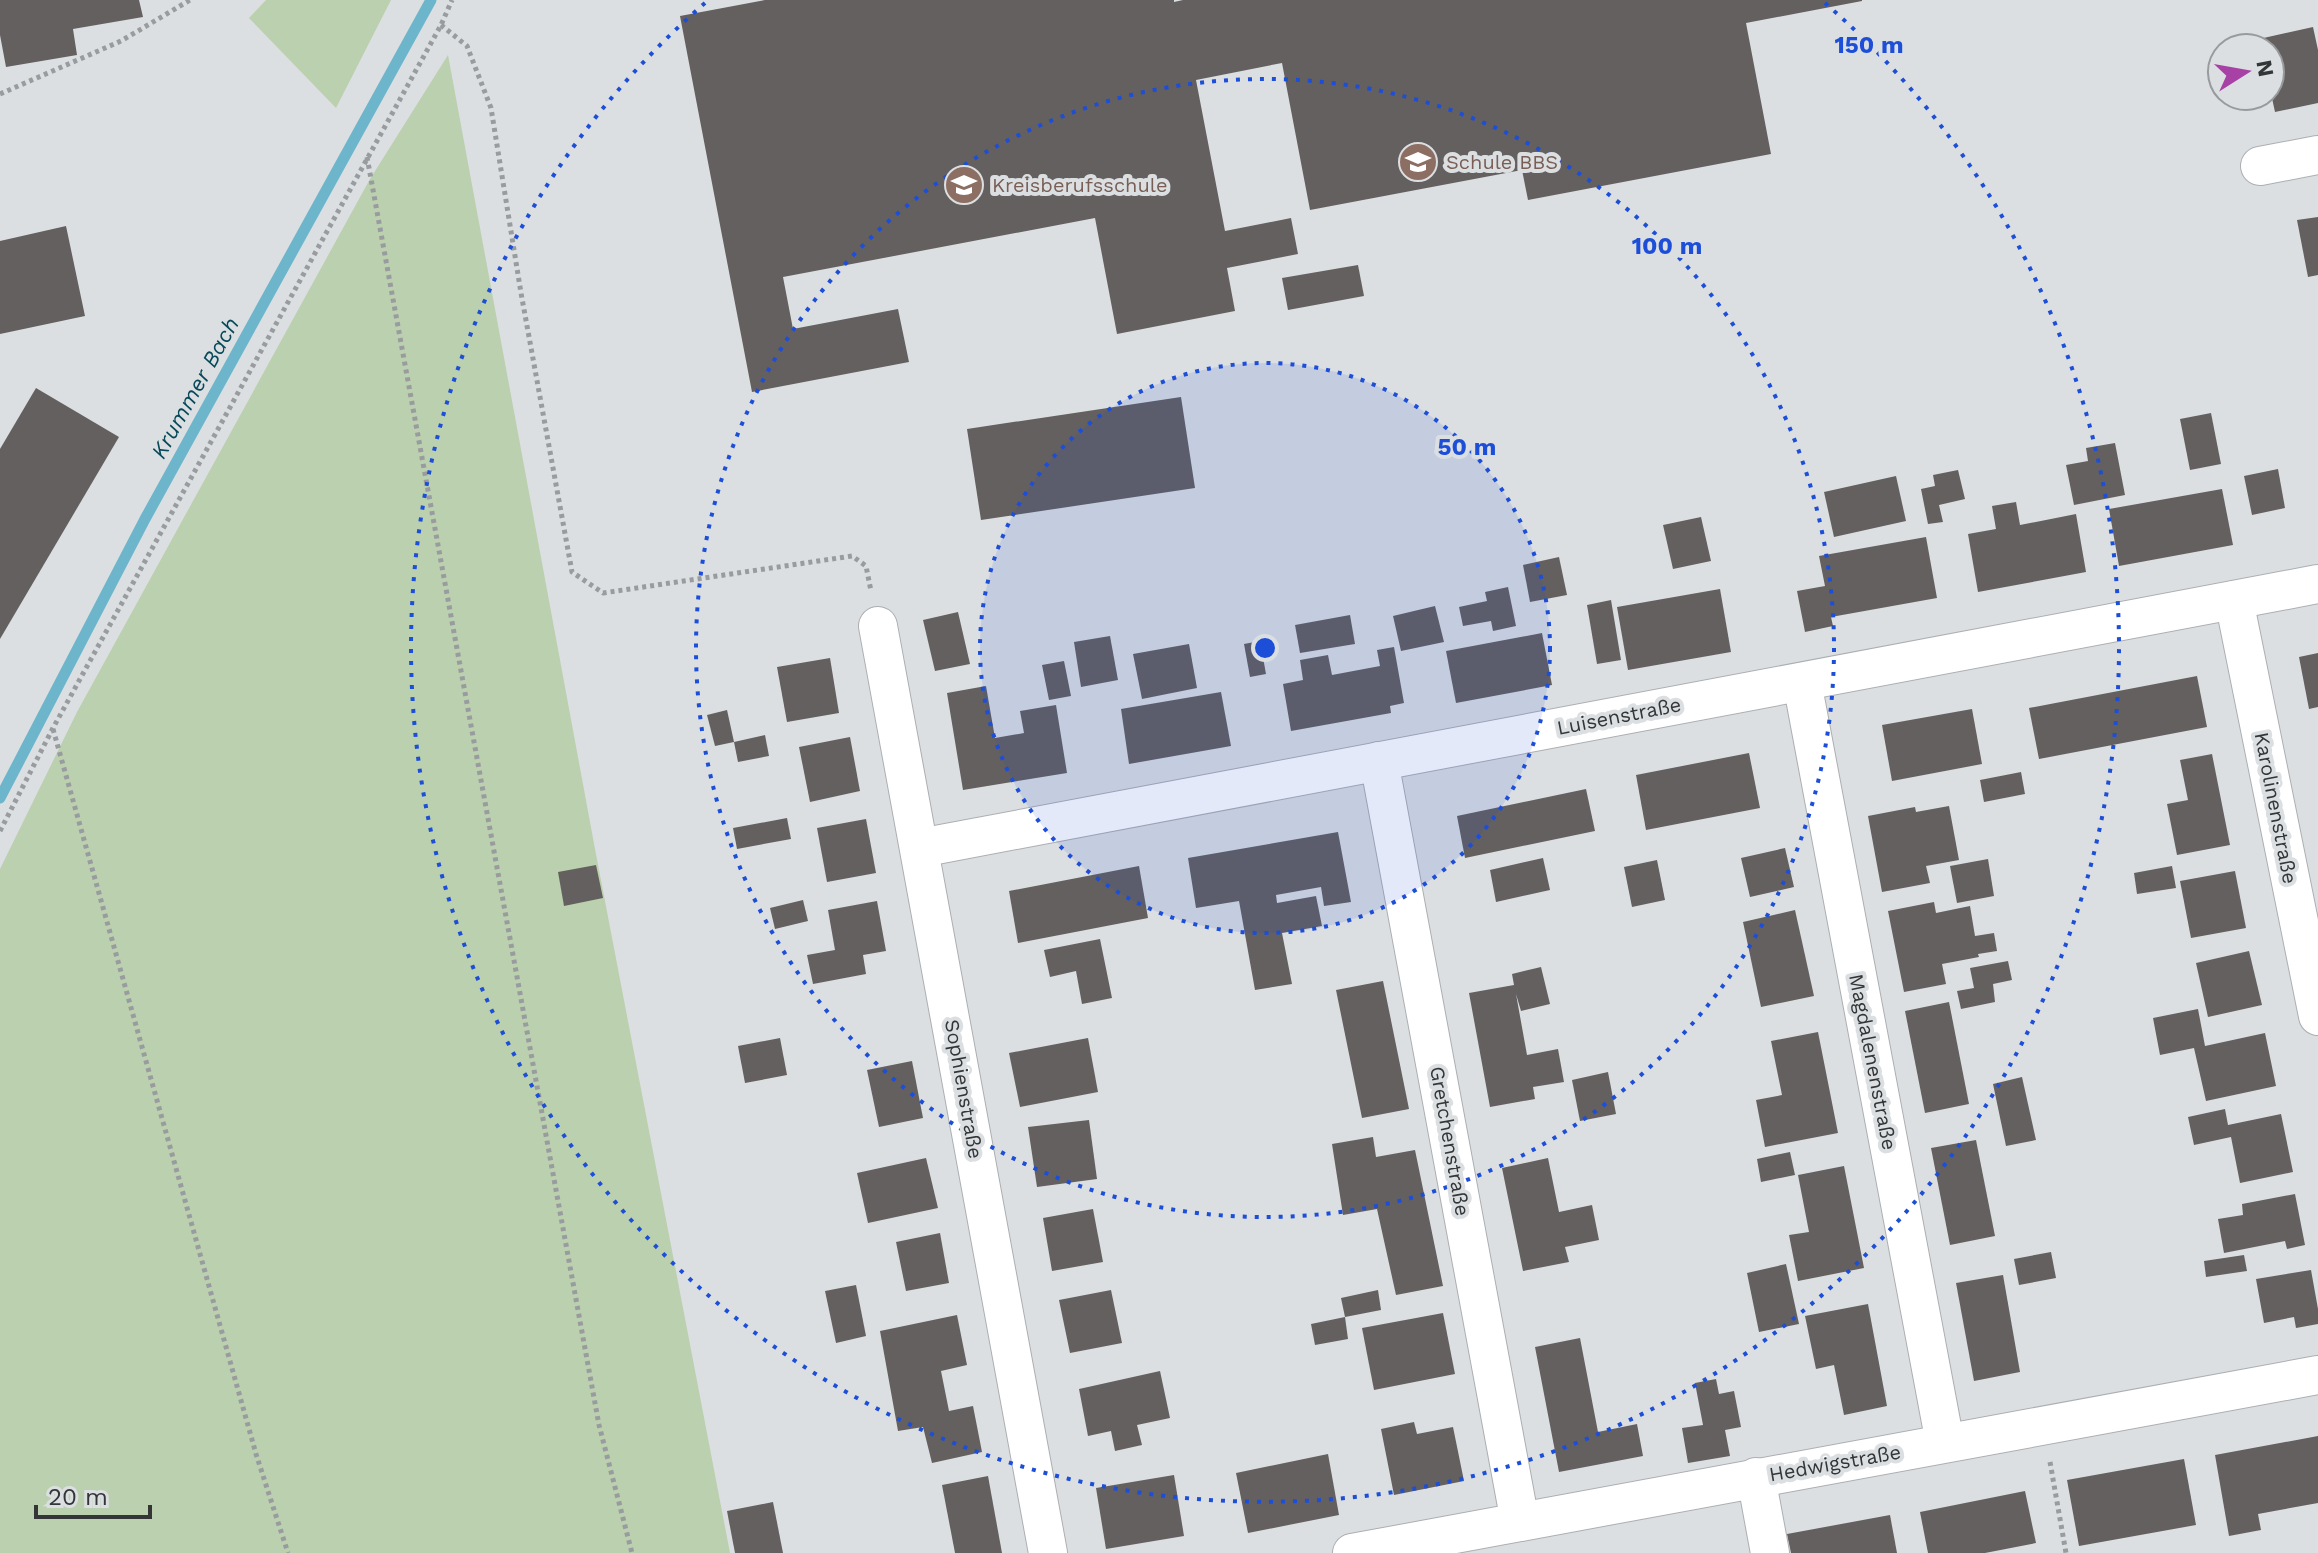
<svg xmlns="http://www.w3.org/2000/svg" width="2318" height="1553" font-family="'Work Sans',sans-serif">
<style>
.green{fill:#bbd0ae}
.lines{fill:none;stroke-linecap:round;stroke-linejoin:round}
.stream{stroke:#6db5cb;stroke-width:11}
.building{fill:#64605f}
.street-casing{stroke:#acafb2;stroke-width:40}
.path{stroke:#999c9e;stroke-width:5;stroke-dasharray:4 4;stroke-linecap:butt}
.street{stroke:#fff;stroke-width:38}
.ring{fill:none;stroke:#1d4ed8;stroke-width:4;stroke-dasharray:4 8}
.labels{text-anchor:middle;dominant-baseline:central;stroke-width:8;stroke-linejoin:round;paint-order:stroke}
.education-label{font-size:20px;fill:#785e54;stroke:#dbdfe2;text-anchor:start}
.street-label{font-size:20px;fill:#333536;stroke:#dbdfe2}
.water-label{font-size:22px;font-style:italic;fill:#074959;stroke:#dbdfe2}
.centre{fill:#1d4ed8;stroke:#dbdfe2;stroke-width:4}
.ring-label{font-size:24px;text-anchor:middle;font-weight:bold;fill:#1d4ed8;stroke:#dbdfe2;stroke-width:8;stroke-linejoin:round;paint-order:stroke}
</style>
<rect width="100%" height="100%" fill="#dbdfe2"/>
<g class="green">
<path d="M266 0H391L336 108 249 18Z"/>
<path d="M448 55 595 849 730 1553H0V869L77 712 370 179Z"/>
</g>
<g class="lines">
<path class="stream" d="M0 798 145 519 431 0"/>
</g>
<g class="building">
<path d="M0 0H139L143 17 73 29 77 55 6 67 0 35Z"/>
<path d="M765 0H1174V2L1183 0H1862V1L1746 23 1771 154 1528 200 1522 170 1310 210 1282 63 1196 80 1225 231 1291 218 1298 254 1227 268 1235 311 1117 334 1095 218 783 277 793 329 898 309 909 362 752 392 680 16Z"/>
<path d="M2313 27 2318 50V103L2275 112 2270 89V48H2261L2259 39Z"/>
<path d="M2318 217V275L2308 277 2297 220Z"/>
<path d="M66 226 85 316 0 334V241Z"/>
<path d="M1358 265 1364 296 1288 310 1282 278Z"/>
<path d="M36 388 119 437 0 639V449Z"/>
<path d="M1181 397 1195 488 981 520 967 429Z"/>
<path d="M2211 413 2221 464 2190 470 2180 419Z"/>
<path d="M2115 443 2125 495 2074 505 2066 465 2088 461 2086 448Z"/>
<path d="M2278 469 2285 508 2252 515 2244 476Z"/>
<path d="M1958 470 1965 499 1939 505 1943 522 1928 524 1921 489 1935 486 1933 475Z"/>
<path d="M1896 476 1906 521 1834 537 1824 492Z"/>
<path d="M2222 489 2233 545 2119 566 2109 509Z"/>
<path d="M2016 502 2020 525 2076 514 2086 572 1978 592 1968 534 1996 529 1992 506Z"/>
<path d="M1701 517 1711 561 1673 569 1663 525Z"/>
<path d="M1926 537 1937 598 1831 617 1833 626 1805 632 1797 591 1825 586 1819 556Z"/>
<path d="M1559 557 1567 595 1530 602 1523 565Z"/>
<path d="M1508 587 1516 626 1493 631 1491 621 1463 626 1459 607 1487 601 1485 592Z"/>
<path d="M1720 589 1731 652 1628 670 1617 607Z"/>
<path d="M1611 600 1621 660 1597 664 1587 605Z"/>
<path d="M1435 606 1444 642 1401 651 1393 616Z"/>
<path d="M958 612 970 664 935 671 923 620Z"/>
<path d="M1350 615 1355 644 1300 653 1295 625Z"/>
<path d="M1542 633 1552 685 1456 703 1446 651Z"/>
<path d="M1110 636 1118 680 1081 687 1074 642Z"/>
<path d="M1260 641 1266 674 1250 677 1244 644Z"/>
<path d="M1189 644 1197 688 1142 699 1133 654Z"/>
<path d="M1394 647 1404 703 1390 706 1391 713 1291 731 1283 684 1303 680 1300 660 1328 655 1332 675 1380 666 1377 650Z"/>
<path d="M2318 653V707L2309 709 2299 657Z"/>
<path d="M830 658 839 713 787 722 777 667Z"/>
<path d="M1064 661 1071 696 1049 700 1042 665Z"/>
<path d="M2197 676 2207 727 2039 759 2029 708Z"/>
<path d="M986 686 995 738 1024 733 1020 711 1056 705 1067 773 963 790 947 693Z"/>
<path d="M1221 692 1231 746 1129 764 1121 709Z"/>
<path d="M1972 709 1982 764 1892 781 1882 725Z"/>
<path d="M727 710 734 742 715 746 707 715Z"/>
<path d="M765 735 769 756 738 762 734 742Z"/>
<path d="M850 737 860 791 810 802 799 747Z"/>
<path d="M1749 753 1760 808 1646 830 1636 775Z"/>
<path d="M2212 754 2230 845 2177 855 2167 804 2188 800 2180 760Z"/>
<path d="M2021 772 2025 794 1984 802 1980 780Z"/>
<path d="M1586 789 1595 831 1465 858 1457 816Z"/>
<path d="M1949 806 1959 860 1926 866 1930 883 1882 892 1868 816 1915 807 1916 812Z"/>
<path d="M787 818 791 839 737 849 733 828Z"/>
<path d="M866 819 876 873 827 882 817 828Z"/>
<path d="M1338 832 1351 902 1324 906 1321 887 1276 895 1277 903 1316 896 1322 926 1282 933 1292 984 1255 990 1239 901 1196 908 1188 858Z"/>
<path d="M1785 848 1794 887 1750 897 1741 858Z"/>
<path d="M1543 858 1550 890 1496 902 1490 870Z"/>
<path d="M1988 859 1994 896 1957 903 1950 866Z"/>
<path d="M1657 860 1665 900 1632 907 1624 867Z"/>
<path d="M596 865 603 898 564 906 558 872Z"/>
<path d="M1139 866 1148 918 1018 943 1009 891Z"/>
<path d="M2172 866 2176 888 2137 894 2134 873Z"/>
<path d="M2235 871 2246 928 2191 938 2180 881Z"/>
<path d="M803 900 808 921 775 929 770 908Z"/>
<path d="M877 901 886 951 863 955 866 974 813 984 807 955 835 950 828 910Z"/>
<path d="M1934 902 1936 913 1970 906 1975 936 1994 933 1997 951 1978 954 1979 957 1942 964 1946 984 1904 992 1888 911Z"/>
<path d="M1795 910 1814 996 1761 1007 1743 922Z"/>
<path d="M1100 939 1112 998 1082 1004 1076 971 1050 977 1044 950Z"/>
<path d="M2249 951 2262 1005 2208 1017 2196 963Z"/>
<path d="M2008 961 2012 980 1993 984 1995 1002 1961 1009 1957 991 1974 988 1970 968Z"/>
<path d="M1541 967 1550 1004 1521 1011 1516 994 1527 1055 1558 1049 1564 1082 1533 1087 1535 1099 1490 1107 1469 993 1514 985 1512 974Z"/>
<path d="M1383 981 1409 1109 1362 1118 1336 990Z"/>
<path d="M1949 1002 1969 1104 1925 1113 1905 1011Z"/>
<path d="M2198 1009 2205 1046 2265 1033 2276 1086 2206 1101 2194 1048 2160 1055 2153 1018Z"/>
<path d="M1818 1032 1838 1133 1765 1147 1756 1100 1782 1095 1771 1041Z"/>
<path d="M780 1038 787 1075 745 1083 738 1046Z"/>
<path d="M1088 1038 1098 1092 1020 1107 1009 1053Z"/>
<path d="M912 1061 923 1118 879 1127 867 1070Z"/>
<path d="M1608 1072 1616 1114 1580 1121 1572 1080Z"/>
<path d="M2022 1077 2036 1140 2006 1146 1993 1084Z"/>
<path d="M2225 1109 2228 1125 2281 1114 2293 1172 2240 1183 2231 1137 2194 1145 2188 1117Z"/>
<path d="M1089 1120 1097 1179 1037 1187 1028 1127Z"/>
<path d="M1373 1137 1376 1157 1415 1150 1443 1286 1396 1295 1377 1209 1343 1215 1332 1144Z"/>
<path d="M1976 1140 1995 1236 1950 1245 1931 1148Z"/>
<path d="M1790 1152 1795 1175 1761 1182 1757 1159Z"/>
<path d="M926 1158 938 1208 868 1223 857 1173Z"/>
<path d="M1548 1158 1559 1212 1592 1205 1599 1240 1565 1247 1569 1262 1523 1271 1502 1168Z"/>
<path d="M1844 1166 1864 1268 1798 1281 1789 1235 1809 1232 1798 1175Z"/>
<path d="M2295 1194 2305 1245 2287 1249 2285 1241 2224 1253 2218 1219 2243 1215 2242 1204Z"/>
<path d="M1093 1209 1103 1262 1052 1271 1043 1218Z"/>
<path d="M940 1233 949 1283 906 1291 896 1242Z"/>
<path d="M2051 1252 2056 1278 2019 1285 2014 1259Z"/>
<path d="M2244 1255 2247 1271 2206 1277 2204 1261Z"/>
<path d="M1786 1264 1799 1324 1759 1332 1747 1273Z"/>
<path d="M2311 1270 2318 1309V1324L2296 1328 2294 1317 2264 1323 2256 1279Z"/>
<path d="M2003 1275 2020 1372 1974 1381 1956 1283Z"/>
<path d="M856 1285 866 1336 836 1343 825 1291Z"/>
<path d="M1111 1290 1122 1343 1070 1353 1059 1300Z"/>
<path d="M1378 1290 1381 1310 1345 1317 1341 1298Z"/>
<path d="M1868 1304 1887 1406 1844 1415 1834 1365 1816 1369 1805 1316Z"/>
<path d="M1443 1313 1455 1374 1374 1390 1362 1328Z"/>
<path d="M957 1315 967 1365 941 1371 949 1411 973 1406 982 1452 932 1463 923 1427 898 1431 880 1331Z"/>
<path d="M1345 1317 1348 1339 1315 1345 1311 1324Z"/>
<path d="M1580 1338 1598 1432 1637 1424 1643 1456 1559 1472 1535 1347Z"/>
<path d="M1160 1371 1170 1418 1137 1425 1142 1445 1115 1451 1111 1431 1088 1436 1079 1389Z"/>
<path d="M1716 1379 1719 1394 1734 1391 1741 1427 1725 1430 1730 1456 1688 1463 1682 1428 1703 1425 1695 1383Z"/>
<path d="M1414 1422 1417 1434 1453 1427 1464 1481 1394 1495 1381 1429Z"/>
<path d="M2318 1436V1503L2258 1514 2261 1530 2229 1536 2215 1455Z"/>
<path d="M1328 1454 1339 1515 1248 1533 1236 1473Z"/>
<path d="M2184 1459 2196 1525 2079 1546 2067 1480Z"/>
<path d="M1174 1475 1184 1536 1106 1549 1096 1488Z"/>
<path d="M988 1476 1002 1553H955L942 1485Z"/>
<path d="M2025 1491 2036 1543 1985 1553H1928L1920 1512Z"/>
<path d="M773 1502 783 1553H735L727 1511Z"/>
<path d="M1890 1515 1897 1553H1791L1787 1534Z"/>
</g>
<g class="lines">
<defs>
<g id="street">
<path d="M2260 166 2318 155"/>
<path d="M2234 600 2318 1016"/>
<path d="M878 626 1048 1553"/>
<path d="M1802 682 1945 1443"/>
<path d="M1379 761 1520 1522"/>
<path d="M920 848 2318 584"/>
<path d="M1756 1477 1770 1553"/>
<path d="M1352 1553 2318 1375"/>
</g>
</defs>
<use href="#street" class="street-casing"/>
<g class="path">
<path d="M441 25 467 46 491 108 521 293 572 572 603 593 852 556 866 566 871 591"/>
<path d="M0 94 121 41 190 0"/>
<path d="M367 157 599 1425 632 1553"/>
<path d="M53 729 256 1454 288 1553"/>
<path d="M0 831 53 728 441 25 452 0"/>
<path d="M2050 1462 2066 1553"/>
</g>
<use href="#street" class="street"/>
</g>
<circle cx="1265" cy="648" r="285" fill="#1d4ed8" fill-opacity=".12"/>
<g class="ring">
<circle cx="1265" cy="648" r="285"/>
<circle cx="1265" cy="648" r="569"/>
<path d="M1825 3A854 854 0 1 1 705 3"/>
</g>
<defs>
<symbol id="school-disc" viewBox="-11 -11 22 22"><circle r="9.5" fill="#8d6e63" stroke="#dbdfe2"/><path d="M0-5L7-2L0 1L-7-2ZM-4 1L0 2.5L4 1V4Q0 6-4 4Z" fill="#fff"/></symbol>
</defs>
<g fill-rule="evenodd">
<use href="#school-disc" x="1396" y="140" width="44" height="44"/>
<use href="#school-disc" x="942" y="163" width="44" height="44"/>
</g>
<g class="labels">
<g class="education-label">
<text x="1446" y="162">Schule BBS</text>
<text x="992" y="185">Kreisberufsschule</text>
</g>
<g class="street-label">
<text transform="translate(1619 716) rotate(-11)">Luisenstraße</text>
<text transform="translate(2276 808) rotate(79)">Karolinenstraße</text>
<text transform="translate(1873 1062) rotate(79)">Magdalenenstraße</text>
<text transform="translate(964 1089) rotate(80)">Sophienstraße</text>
<text transform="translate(1450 1141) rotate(80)">Gretchenstraße</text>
<text transform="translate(1835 1463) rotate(-10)">Hedwigstraße</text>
</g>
<g class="water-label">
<text transform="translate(195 388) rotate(-61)">Krummer Bach</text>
</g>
</g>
<circle cx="1265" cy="648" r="12" class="centre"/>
<g class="ring-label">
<text x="1869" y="53">150 m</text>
<text x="1667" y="254">100 m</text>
<text x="1467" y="455">50 m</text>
</g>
<g transform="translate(2246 72) rotate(79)"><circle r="38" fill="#dbdfe2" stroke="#989b9d" stroke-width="2"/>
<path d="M0-6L14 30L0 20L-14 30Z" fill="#a741a5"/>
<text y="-12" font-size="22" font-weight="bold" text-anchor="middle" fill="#333536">N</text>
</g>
<path d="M36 1505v12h114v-12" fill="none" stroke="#333536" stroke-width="4"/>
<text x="48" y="1505" font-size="24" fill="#333536" stroke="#dbdfe2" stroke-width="6" paint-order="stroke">20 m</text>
</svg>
